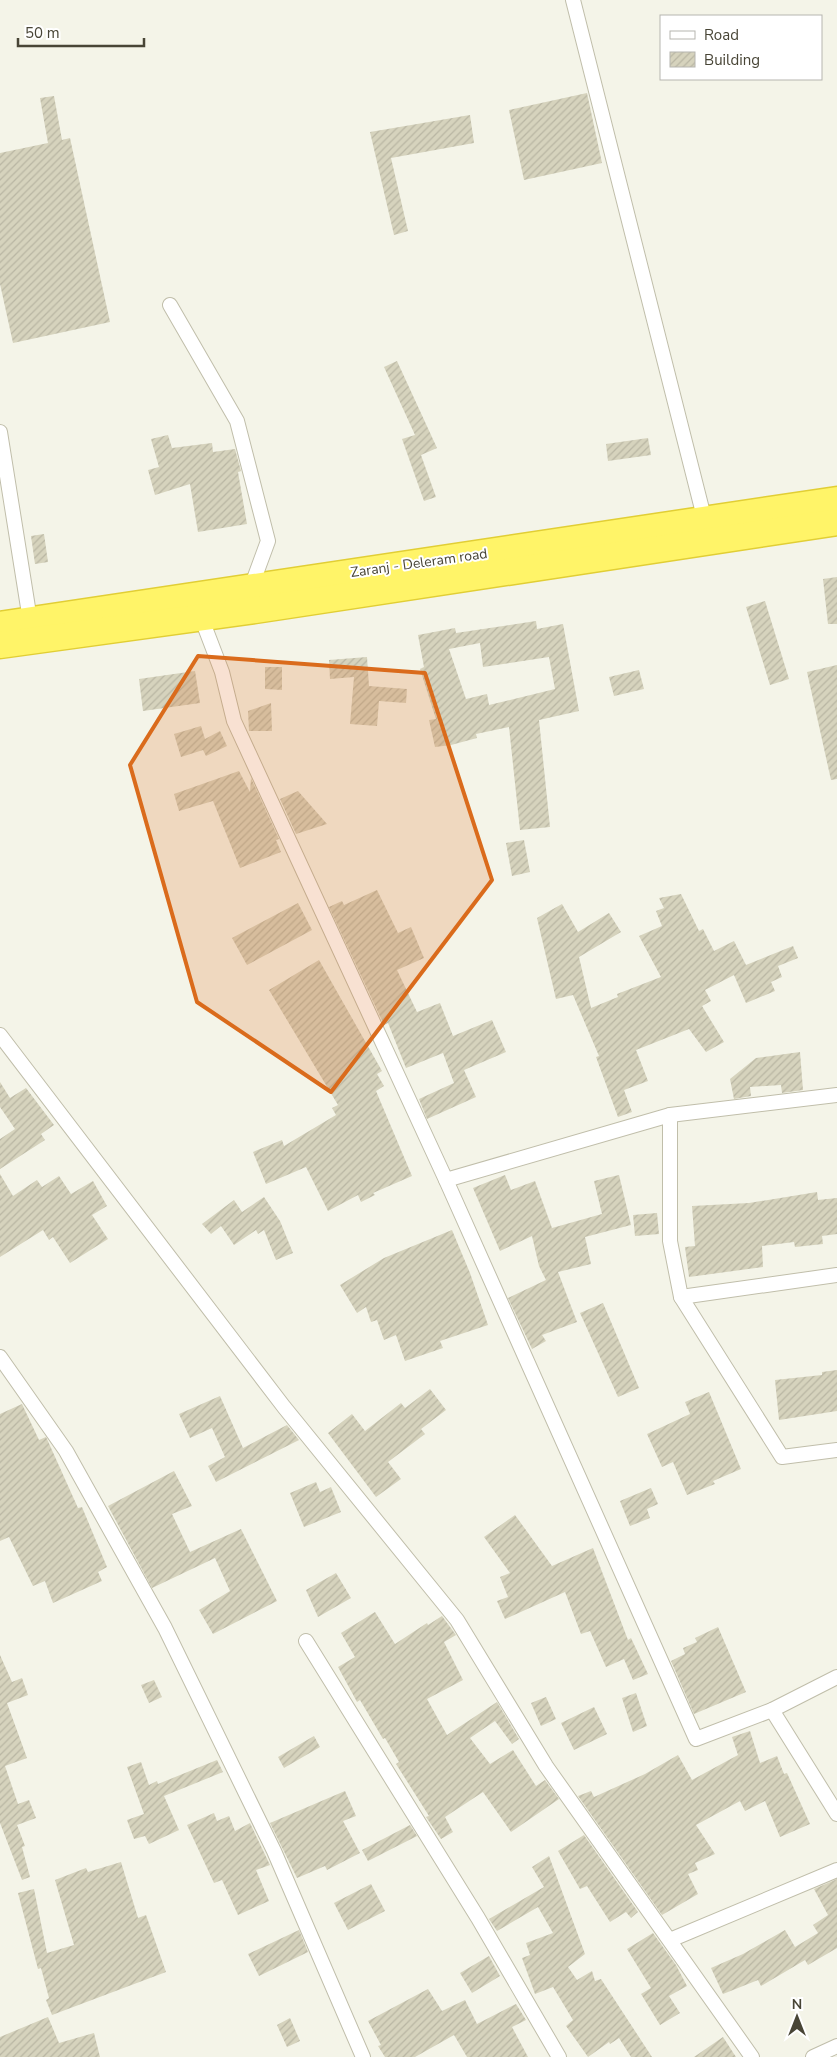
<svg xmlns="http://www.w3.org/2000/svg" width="837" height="2057" font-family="'Nunito Sans',sans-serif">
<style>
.building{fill:url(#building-hatch);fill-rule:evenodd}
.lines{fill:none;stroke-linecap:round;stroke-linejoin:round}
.street-casing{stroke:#c0beaa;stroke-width:16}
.highway-casing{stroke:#e1ce35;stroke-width:29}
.street{stroke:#fff;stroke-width:14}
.highway{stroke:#fff468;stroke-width:26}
.marked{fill:#da6b1c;fill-opacity:0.2;stroke:#da6b1c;stroke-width:4;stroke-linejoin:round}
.labels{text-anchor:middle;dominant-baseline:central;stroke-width:4;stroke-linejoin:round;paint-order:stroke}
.street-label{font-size:14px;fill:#484536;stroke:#fff}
</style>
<defs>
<pattern id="building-hatch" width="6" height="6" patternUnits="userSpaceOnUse" patternTransform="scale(1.25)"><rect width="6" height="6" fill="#d6d3bd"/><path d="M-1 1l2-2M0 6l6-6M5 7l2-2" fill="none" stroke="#b9b6a3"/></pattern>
</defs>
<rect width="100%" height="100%" fill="#f4f4e8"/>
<g class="building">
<path d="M587 93 602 163 524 180 509 110Z"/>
<path d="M54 96 62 140 70 138 110 322 13 343 0 284V153L48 143 40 98Z"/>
<path d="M470 115 474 143 391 158 408 231 394 235 370 132Z"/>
<path d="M397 361 437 448 421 455 436 497 424 501 402 439 415 435 384 367Z"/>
<path d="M168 435 172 448 212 443 213 452 235 449 241 471 238 472 247 524 198 532 190 484 155 495 148 470 159 467 151 439Z"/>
<path d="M648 438 651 455 608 461 606 444Z"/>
<path d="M44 534 48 562 35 564 31 536Z"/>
<path d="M837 577V624H828L823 579Z"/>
<path d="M765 601 789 679 770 685 746 607Z"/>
<path d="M536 621 537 629 563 624 579 711 539 720 550 827 520 830 509 727 476 734 477 738 451 745 435 747 429 720 436 719 420 669 424 667 418 635 455 628 456 633ZM480 643 483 667 549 657 555 689 489 705 487 694 466 699 449 649Z"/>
<path d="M367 657 369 686 407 689 406 703 379 701 377 726 350 724 354 677 330 679 329 660Z"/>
<path d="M837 665V779L831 780 807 672Z"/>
<path d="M265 667H282V690L265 689Z"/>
<path d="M639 670 644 689 614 696 609 677Z"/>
<path d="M195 671 200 703 143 711 139 679Z"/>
<path d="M271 703 272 731H249L248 711Z"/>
<path d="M201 726 205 739 220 731 227 746 206 756 203 750 181 757 174 734Z"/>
<path d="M239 771 250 792 251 778 279 839 276 840 281 852 240 868 213 801 179 811 174 794Z"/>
<path d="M298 791 327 824 296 834 280 799Z"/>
<path d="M524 840 530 872 512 876 506 843Z"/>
<path d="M377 890 398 933 411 927 424 958 397 970 417 1012 440 1003 453 1036 492 1020 506 1052 464 1070 476 1097 427 1119 419 1099 454 1083 443 1053 406 1068 388 1023 384 1025 329 907 342 901 344 905Z"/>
<path d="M681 894 699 931 703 929 714 951 734 941 746 965 793 946 798 958 778 966 782 977 771 982 775 991 746 1003 734 975 705 990 711 1001 702 1006 724 1042 706 1052 689 1029 636 1050 648 1081 624 1090 632 1112 618 1117 596 1057 599 1056 573 995 556 999 537 918 562 904 578 932 609 913 621 932 579 957 591 1008 618 997 617 994 661 977 639 936 662 926 656 911 664 908 659 898Z"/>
<path d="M298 903 312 930 247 965 232 938Z"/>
<path d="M319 960 382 1071 377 1074 384 1086 376 1091 412 1176 373 1193 375 1195 361 1202 358 1195 328 1211 306 1167 266 1184 253 1152 282 1140 284 1146 336 1115 332 1108 338 1105 269 990Z"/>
<path d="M800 1052 803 1090 782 1093 781 1085 750 1087 751 1096 734 1099 730 1079 756 1058Z"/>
<path d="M0 1082 10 1098 26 1088 54 1125 41 1134 45 1140 0 1169V1139L15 1129 0 1107Z"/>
<path d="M0 1174 13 1196 37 1180 42 1187 59 1176 71 1194 93 1181 107 1206 92 1215 108 1239 70 1263 53 1237 49 1240 43 1230 0 1257Z"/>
<path d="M505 1175 511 1190 535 1181 552 1228 602 1214 594 1181 619 1175 631 1225 585 1237 591 1264 558 1272 577 1322 542 1335 546 1341 532 1349 508 1298 546 1280 539 1266 532 1236 500 1251 473 1188Z"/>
<path d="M817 1192 818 1200 837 1198V1234L822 1236 823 1244 795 1247 794 1242 762 1246 763 1267 689 1277 685 1247 695 1246 692 1206 749 1203Z"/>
<path d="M264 1197 280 1221 293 1253 276 1260 264 1230 258 1234 256 1230 234 1245 221 1226 211 1234 202 1224 234 1200 242 1212Z"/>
<path d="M657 1213 659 1234 635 1236 633 1215Z"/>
<path d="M452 1230 470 1273 488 1325 440 1341 443 1348 405 1361 396 1335 384 1340 377 1320 371 1322 366 1307 357 1313 340 1285 384 1258Z"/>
<path d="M603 1303 639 1388 618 1397 580 1313Z"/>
<path d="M837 1370V1411L779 1420 775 1380 822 1375V1372Z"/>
<path d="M430 1389 446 1410 421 1429 425 1434 388 1462 401 1479 376 1497 328 1433 352 1414 365 1431 401 1403 405 1408Z"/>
<path d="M709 1392 741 1469 713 1481 715 1484 687 1495 673 1462 662 1467 647 1434 690 1414 685 1402Z"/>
<path d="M220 1396 243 1448 287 1425 299 1440 216 1482 208 1466 225 1457 212 1428 190 1438 179 1414Z"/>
<path d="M22 1404 39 1440 46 1437 47 1439 78 1508 82 1507 107 1567 98 1572 102 1581 53 1603 45 1581 33 1586 9 1537 0 1541V1414Z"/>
<path d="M174 1471 192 1506 172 1514 190 1552 241 1529 277 1601 213 1634 199 1610 230 1591 215 1558 152 1588 108 1506Z"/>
<path d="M316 1482 320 1492 331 1487 341 1512 304 1527 290 1493Z"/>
<path d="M651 1488 658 1504 647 1509 650 1518 630 1526 620 1501Z"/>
<path d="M515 1515 552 1566 593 1548 628 1640 631 1638 648 1674 633 1680 624 1659 606 1667 590 1631 581 1634 565 1592 505 1619 497 1601 508 1597 500 1577 510 1573 484 1537Z"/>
<path d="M336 1573 351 1598 318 1617 306 1590Z"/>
<path d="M375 1612 395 1644 427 1623 428 1625 442 1616 456 1635 444 1642 463 1680 427 1699 447 1735 497 1702 519 1739 512 1744 495 1721 470 1738 490 1764 513 1750 536 1786 545 1780 559 1799 511 1832 483 1792 445 1817 453 1832 441 1839 426 1817 429 1816 396 1764 399 1762 385 1738 383 1739 360 1700 357 1702 338 1667 355 1657 341 1633Z"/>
<path d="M718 1627 746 1692 694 1714 671 1661 685 1654 683 1648 697 1642 695 1638Z"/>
<path d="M0 1655 12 1682 22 1678 28 1695 7 1703 27 1758 5 1766 18 1804 29 1800 36 1818 17 1825 25 1846 22 1847 30 1877 22 1880 0 1823Z"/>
<path d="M154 1680 162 1697 149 1703 141 1685Z"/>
<path d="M636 1693 647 1726 633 1732 622 1698Z"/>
<path d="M546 1697 556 1719 541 1726 531 1703Z"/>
<path d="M594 1707 607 1734 574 1750 561 1723Z"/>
<path d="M750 1731 760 1763 777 1756 784 1774 787 1773 810 1824 780 1837 765 1801 745 1811 740 1801 696 1825 715 1854 695 1863 698 1870 688 1874 698 1894 662 1915 578 1796 591 1791 594 1797 645 1774 678 1755 692 1780 738 1755 732 1737Z"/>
<path d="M314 1736 320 1747 284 1768 278 1757Z"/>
<path d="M217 1760 223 1772 164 1796 179 1830 149 1844 145 1836 134 1839 127 1820 144 1814 127 1767 141 1762 149 1785 157 1781 158 1784Z"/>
<path d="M345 1791 356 1816 343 1821 360 1853 327 1870 325 1866 297 1878 270 1823Z"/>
<path d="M214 1813 217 1821 229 1816 235 1831 250 1823 270 1865 256 1870 269 1901 238 1915 222 1880 214 1883 187 1825Z"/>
<path d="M410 1825 417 1836 368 1861 362 1850Z"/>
<path d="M584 1835 638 1912 631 1918 626 1912 610 1922 587 1886 580 1889 558 1851Z"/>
<path d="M549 1856 585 1954 568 1967 577 1980 592 1971 595 1981 601 1979 652 2057H631L619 2038 610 2044 609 2042 588 2057 566 2026 573 2020 553 1987 535 1994 522 1958 530 1955 526 1943 553 1933 538 1907 497 1931 489 1919 544 1887 532 1867Z"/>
<path d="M121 1862 138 1918 146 1915 166 1972 52 2015 46 2000 49 1998 41 1968 38 1969 18 1893 34 1889 47 1953 74 1945 55 1880 86 1868 88 1872Z"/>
<path d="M837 1879V1948L808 1965 805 1960 761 1986 758 1980 723 1994 711 1968 743 1954 785 1930 795 1947 818 1933 813 1925 828 1915 814 1889Z"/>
<path d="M371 1884 385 1911 348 1930 334 1903Z"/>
<path d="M299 1930 308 1952 259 1976 248 1954Z"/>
<path d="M653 1933 676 1965 687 1986 669 1996 680 2013 660 2025 641 1994 651 1988 627 1949Z"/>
<path d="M489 1956 500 1976 472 1993 460 1973Z"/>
<path d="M428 1989 442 2011 465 2000 477 2024 516 2004 526 2020 512 2027 528 2057H467L454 2035 415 2057H385L378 2046 381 2045 368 2021Z"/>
<path d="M48 2017 59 2043 94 2033 100 2057H0V2037Z"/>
<path d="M290 2018 300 2041 287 2047 277 2025Z"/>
<path d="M723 2037 736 2057H694Z"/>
</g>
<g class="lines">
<defs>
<g id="street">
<path d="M573 0 705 521"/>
<path d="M170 305 237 421 268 541 250 590"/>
<path d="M0 432 30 620"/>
<path d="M201 617 222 672 234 721 446 1180 696 1739 772 1710 837 1677"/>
<path d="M0 1035 284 1407 457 1620 546 1766 752 2057"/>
<path d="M670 1115V1241L681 1297 782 1457 837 1450"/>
<path d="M446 1180 670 1115 837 1095"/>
<path d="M681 1297 837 1275"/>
<path d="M0 1357 66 1451 165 1628 274 1851 363 2057"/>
<path d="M306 1641 478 1918 559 2057"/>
<path d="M772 1710 837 1814"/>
<path d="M670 1940 837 1870"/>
<path d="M813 2057 837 2046"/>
</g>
<g id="highway">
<path d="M0 625 837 500"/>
<path d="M0 645 255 610 837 522"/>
</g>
</defs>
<use href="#street" class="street-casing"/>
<use href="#highway" class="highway-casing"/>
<use href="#street" class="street"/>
<use href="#highway" class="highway"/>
</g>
<path class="marked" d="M198 656 425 673 492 880 331 1092 197 1002 130 765Z"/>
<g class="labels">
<g class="street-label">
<text transform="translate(419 563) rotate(-8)">Zaranj - Deleram road</text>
</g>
</g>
<rect x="660" y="15" width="162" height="65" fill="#ffffff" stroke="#b6b5af"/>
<rect x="670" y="31" width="25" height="8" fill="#ffffff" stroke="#b6b5af"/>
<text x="704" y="40" font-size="15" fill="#484536">Road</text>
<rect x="670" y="52" width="25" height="15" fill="url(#building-hatch)" stroke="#b6b5af"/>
<text x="704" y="65" font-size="15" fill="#484536">Building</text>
<g transform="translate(797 2017)" stroke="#ffffff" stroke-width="4" paint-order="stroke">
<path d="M0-4L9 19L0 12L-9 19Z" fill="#484536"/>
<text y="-8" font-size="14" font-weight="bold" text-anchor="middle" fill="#484536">N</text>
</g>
<path d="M18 38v8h126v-8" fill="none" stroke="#484536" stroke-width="2.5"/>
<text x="25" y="38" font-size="15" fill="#484536" stroke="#ffffff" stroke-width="4" paint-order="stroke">50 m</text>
</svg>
